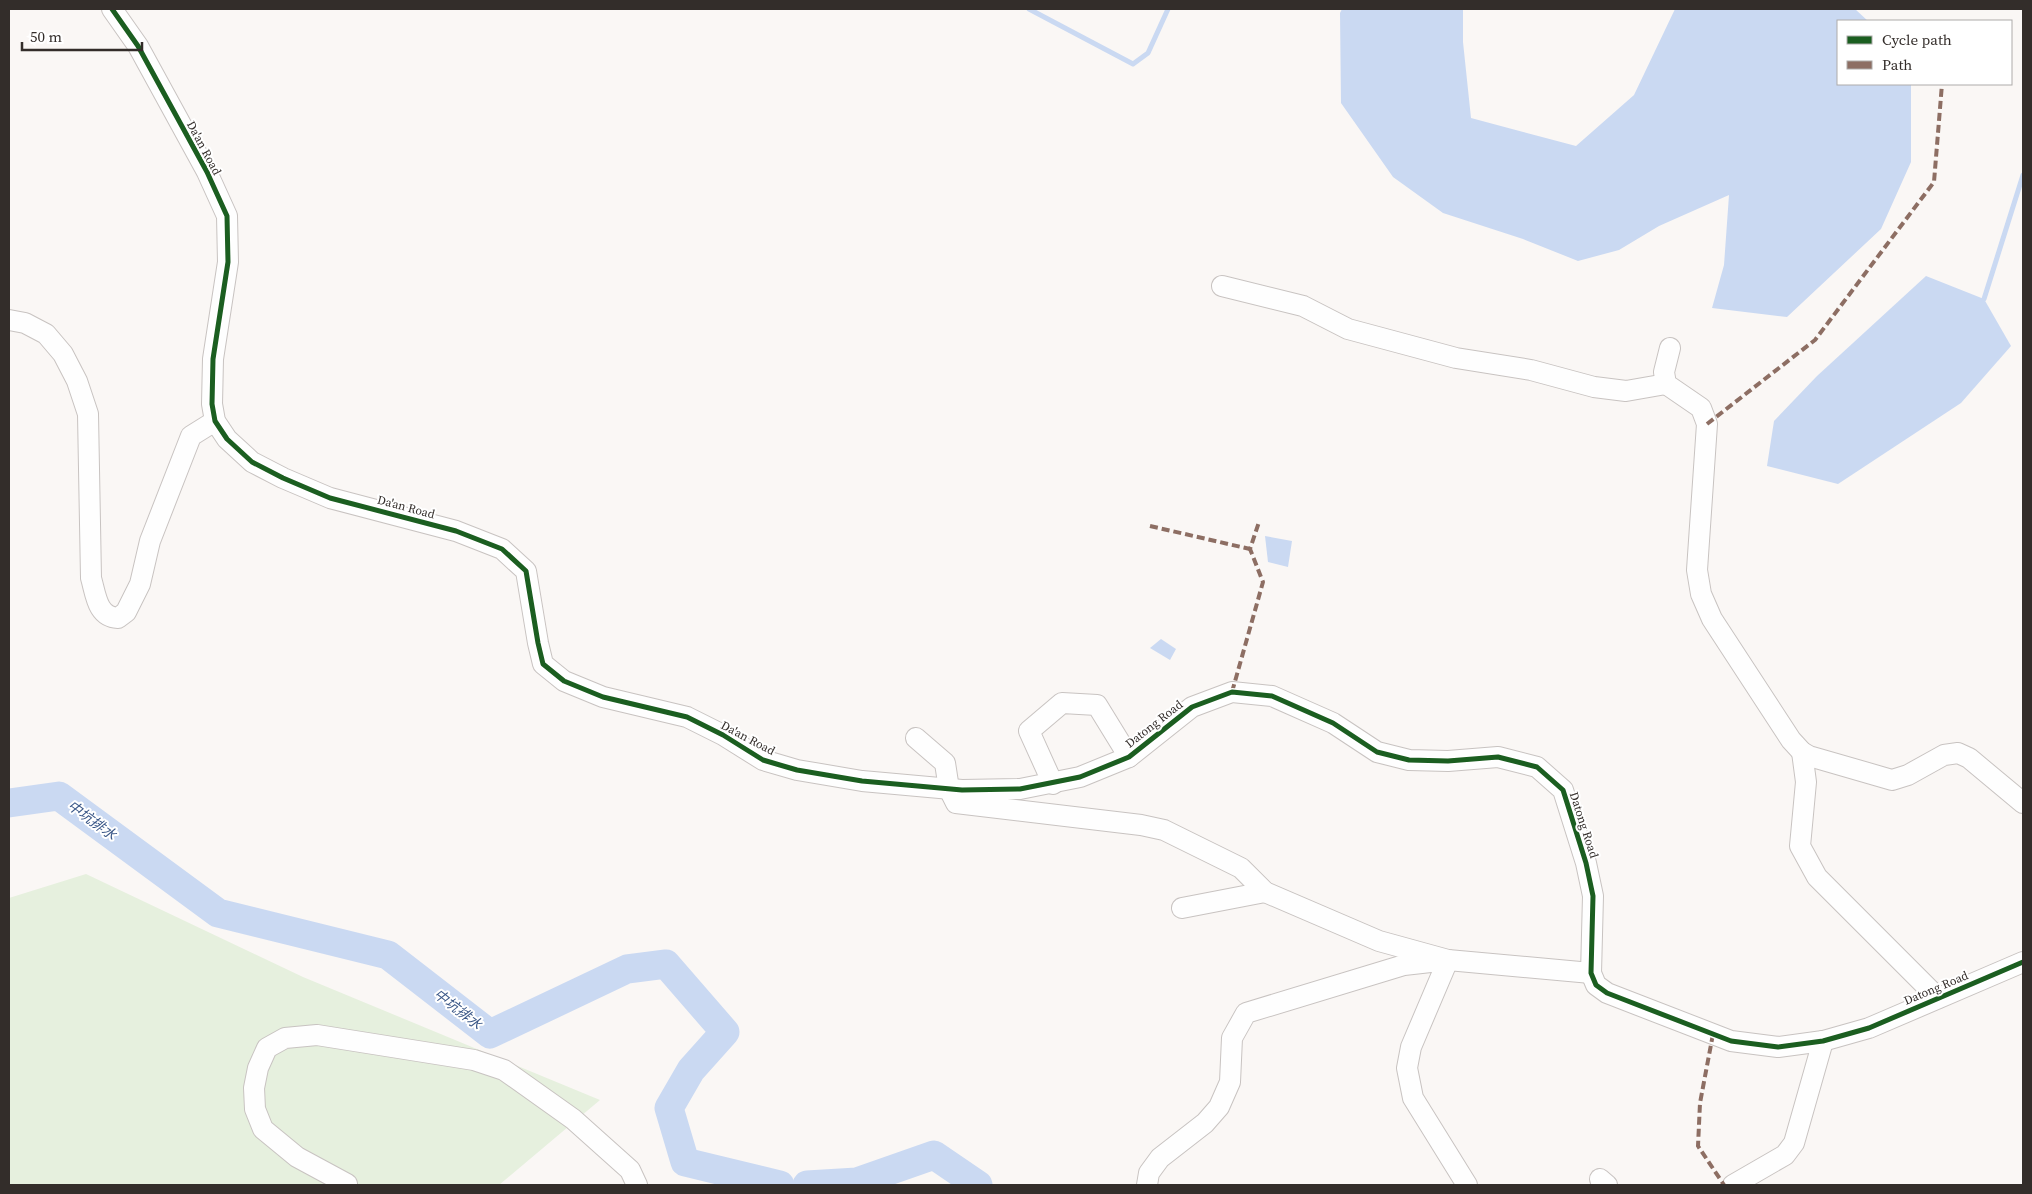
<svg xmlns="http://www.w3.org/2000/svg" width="2032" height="1194" font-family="'Source Serif 4','Noto Sans TC',serif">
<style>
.green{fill:#e6f0de}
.water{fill:#cad9f2}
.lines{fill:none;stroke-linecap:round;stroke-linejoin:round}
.stream{stroke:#cad9f2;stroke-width:5}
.river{stroke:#cad9f2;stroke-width:29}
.minor-casing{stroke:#c8c3c1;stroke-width:22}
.minor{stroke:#fefefe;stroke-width:20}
.quiet{stroke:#8d6e63;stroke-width:4;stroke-dasharray:8 4;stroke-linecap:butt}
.cycleway-casing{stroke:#fff;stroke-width:8}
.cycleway{stroke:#1b5e20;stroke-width:5}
.labels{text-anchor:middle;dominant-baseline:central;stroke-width:4;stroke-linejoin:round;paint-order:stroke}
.street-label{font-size:12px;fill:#332d2a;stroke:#fff}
.water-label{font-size:14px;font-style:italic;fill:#3a5787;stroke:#fff}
</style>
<rect width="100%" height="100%" fill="#faf7f5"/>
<path class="green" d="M86 874 303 977 600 1100 499 1185H9V898Z"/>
<g class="water">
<path d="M1342 9H1463V42L1471 118 1576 146 1634 95 1675 9H1855L1868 21H1838V84H1911V162L1881 229 1787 317 1712 308 1724 265 1729 195 1659 226 1619 250 1578 261 1523 239 1443 213 1393 177 1341 103 1340 13Z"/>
<path d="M1926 276 1984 299 2011 346 1961 403 1838 484 1767 466 1774 421 1817 376Z"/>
<path d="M1265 536 1292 541 1288 567 1268 562Z"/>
<path d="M1161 639 1176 649 1170 660 1150 648Z"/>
</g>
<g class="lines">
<g class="stream">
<path d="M1029 9 1133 64 1148 53 1168 9"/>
<path d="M1984 299 2023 175"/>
</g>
<g class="river">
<path d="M9 803 59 796 218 913 388 955 490 1034 627 969 666 964 725 1032 691 1070 669 1108 685 1162 780 1185"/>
<path d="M807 1185 857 1182 934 1155 978 1185"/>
</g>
<defs>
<g id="minor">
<path d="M112 9 138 46 207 172 227 216 228 262 213 359 212 404 215 421 227 439 252 462 283 478 330 498 456 531 502 549 526 571 538 643 543 664 564 681 603 697 687 717 723 735 763 760 797 770 862 781 962 790 1020 789 1080 777 1129 757 1192 707 1232 692 1272 696 1333 723 1377 752 1409 760 1448 761 1498 757 1537 767 1563 790 1586 863 1593 896 1591 973 1596 985 1607 993 1731 1041 1778 1047 1823 1041 1869 1028 2023 962"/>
<path d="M1222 286 1303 306 1348 329 1456 358 1531 370 1594 387 1626 391 1666 384"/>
<path d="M9 320 25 323 46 334 63 354 77 381 88 414 91 578C96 595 97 617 118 618L126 612 140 584 150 541 191 436 215 421"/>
<path d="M1670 348 1664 372 1666 384 1701 408 1707 424 1697 570 1701 594 1712 619 1791 740 1802 752 1809 756 1892 780 1908 775 1944 755 1958 753 1969 758 2023 803"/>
<path d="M916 738 945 763 949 789 956 803 1141 825 1164 830 1241 868 1265 892 1379 941 1448 960 1591 973"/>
<path d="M1802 752 1806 782 1800 846 1817 877 1938 998"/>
<path d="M1053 784 1029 731 1062 703 1097 705 1129 757"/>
<path d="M1182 908 1265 892"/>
<path d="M1600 1179 1607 1185"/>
<path d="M347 1184 297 1157 263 1129 255 1109 254 1088 258 1068 267 1048 285 1038 317 1035 474 1060 504 1070 573 1119 630 1170 637 1185"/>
<path d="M1147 1185 1149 1173 1160 1158 1205 1123 1219 1107 1230 1082 1232 1038 1246 1013 1404 965 1448 960 1411 1047 1407 1068 1413 1098 1467 1185"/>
<path d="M1733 1185 1785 1155 1794 1143 1823 1041"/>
</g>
</defs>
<use href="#minor" class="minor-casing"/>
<use href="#minor" class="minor"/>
<g class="quiet">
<path d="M1707 424 1815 340 1934 182 1942 84"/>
<path d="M1150 526 1250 549"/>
<path d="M1232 692 1263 582 1250 549 1259 522"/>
<path d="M1713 1034 1700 1103 1698 1146 1724 1185"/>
</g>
<defs>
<path id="cycleway" d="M112 9 138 46 207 172 227 216 228 262 213 359 212 404 215 421 227 439 252 462 283 478 330 498 456 531 502 549 526 571 538 643 543 664 564 681 603 697 687 717 723 735 763 760 797 770 862 781 962 790 1020 789 1080 777 1129 757 1192 707 1232 692 1272 696 1333 723 1377 752 1409 760 1448 761 1498 757 1537 767 1563 790 1586 863 1593 896 1591 973 1596 985 1607 993 1731 1041 1778 1047 1823 1041 1869 1028 2023 962"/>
</defs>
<use href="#cycleway" class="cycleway-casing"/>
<use href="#cycleway" class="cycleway"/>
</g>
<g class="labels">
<g class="street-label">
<text transform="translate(204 148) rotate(62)">Da'an Road</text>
<text transform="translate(406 507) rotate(15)">Da'an Road</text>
<text transform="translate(1154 724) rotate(-38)">Datong Road</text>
<text transform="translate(748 738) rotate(28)">Da'an Road</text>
<text transform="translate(1584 825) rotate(72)">Datong Road</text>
<text transform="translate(1936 988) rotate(-23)">Datong Road</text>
</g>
<g class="water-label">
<text transform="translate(92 820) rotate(36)">中坑排水</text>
<text transform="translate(458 1009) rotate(38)">中坑排水</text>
</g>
</g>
<rect width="2032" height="1194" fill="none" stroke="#332d2a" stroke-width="20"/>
<rect x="1837" y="20" width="175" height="65" fill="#ffffff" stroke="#adabaa"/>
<rect x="1847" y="36" width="25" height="8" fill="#1b5e20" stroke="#adabaa"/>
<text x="1882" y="45" font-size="15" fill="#332d2a">Cycle path</text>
<rect x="1847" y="61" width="25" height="8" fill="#8d6e63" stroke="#adabaa"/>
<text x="1882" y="70" font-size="15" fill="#332d2a">Path</text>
<path d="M22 42v8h120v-8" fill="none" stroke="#332d2a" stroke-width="2.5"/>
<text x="30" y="42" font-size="15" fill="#332d2a" stroke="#ffffff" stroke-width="4" paint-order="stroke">50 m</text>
</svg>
